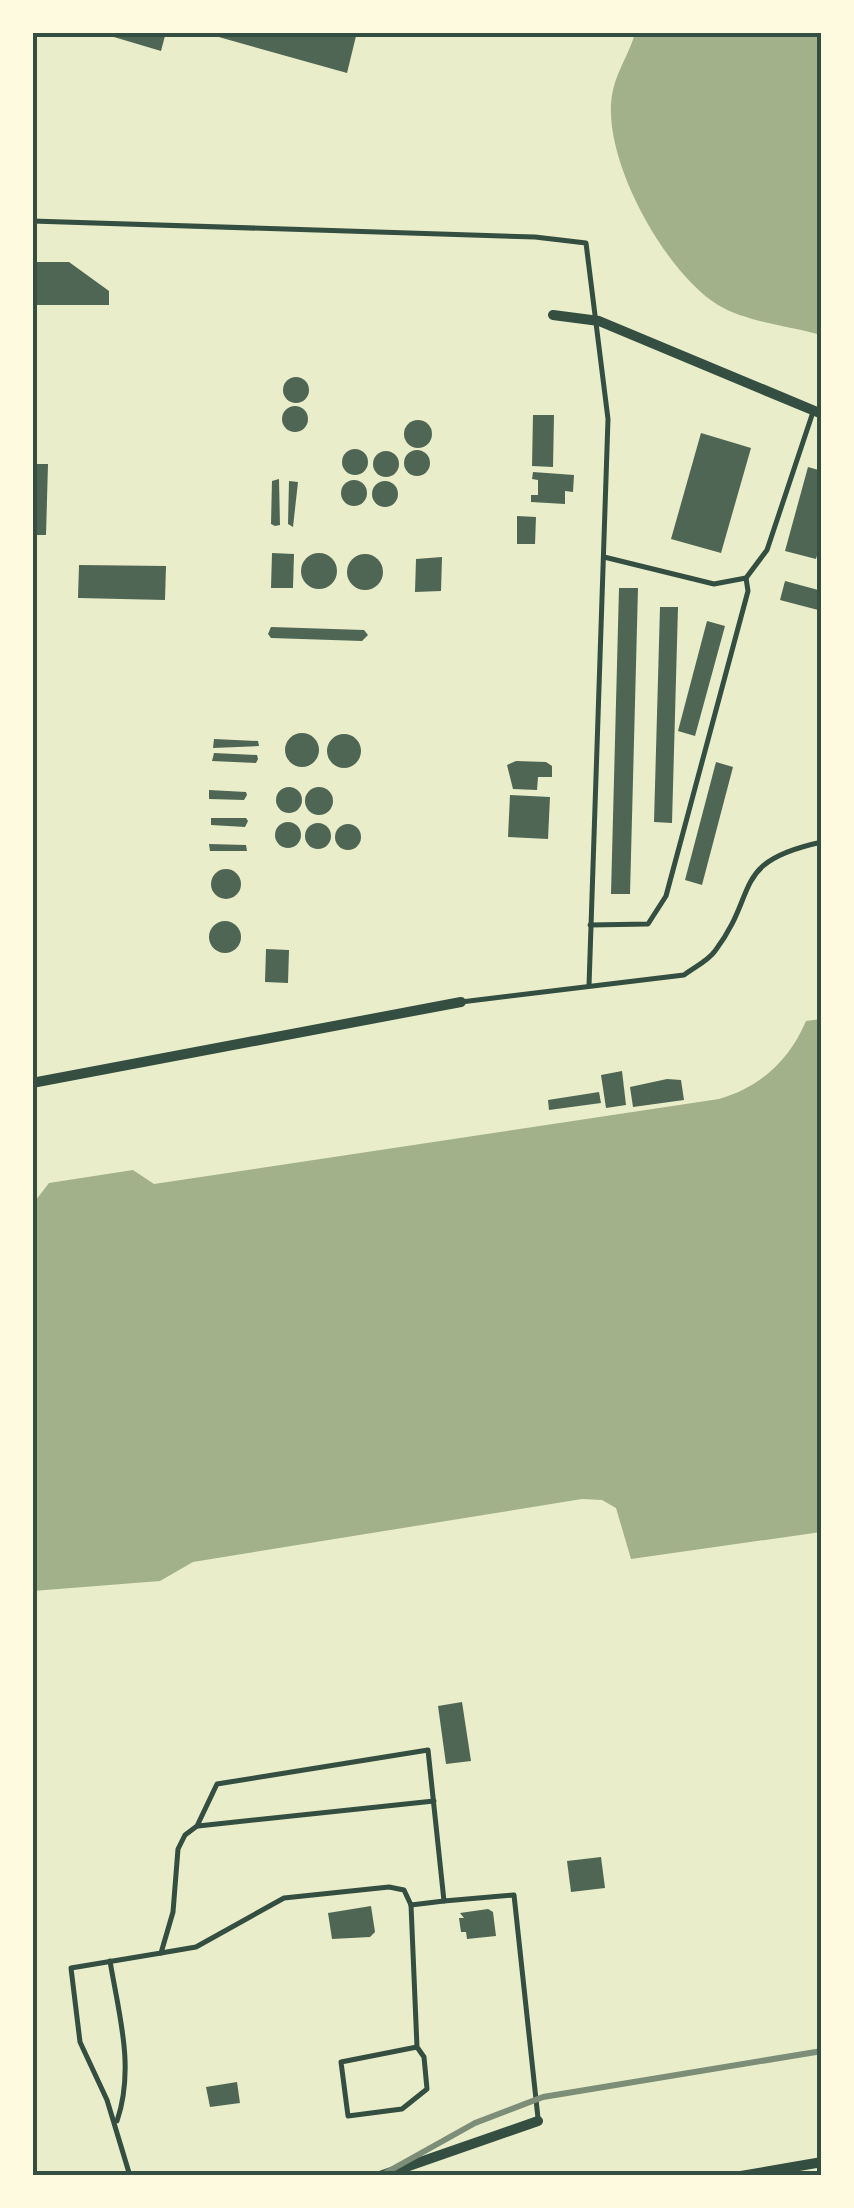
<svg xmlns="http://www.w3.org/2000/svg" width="854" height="2208" font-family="'Source Serif 4',serif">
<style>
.water{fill:#a3b18a}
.building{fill:#4f6655}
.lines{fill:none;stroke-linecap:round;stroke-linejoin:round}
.service{stroke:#344e41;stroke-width:5}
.minor{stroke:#344e41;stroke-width:10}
.rail{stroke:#7c8e77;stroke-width:6}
.neatline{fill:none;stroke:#344e41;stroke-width:4}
</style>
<rect width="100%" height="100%" fill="#e9edc9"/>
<g class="water">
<path d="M635 33H821V335C790 326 746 322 718 305 664 272 598 153 613 90 617 71 630 52 635 33Z"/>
<path d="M821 1019V1532L631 1559 616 1508 602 1500 582 1499 193 1562 160 1581 33 1591 32 1205 49 1183 133 1170 154 1184 719 1099C760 1087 789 1061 806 1021Z"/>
</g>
<g class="building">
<path d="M97 32H166L161 51Z"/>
<path d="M201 32H357L347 73Z"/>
<path d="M32 262H69L109 291V305H32Z"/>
<circle cx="296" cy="390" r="13"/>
<circle cx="295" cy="419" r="13"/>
<path d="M533 415H554L553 467 532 466Z"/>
<circle cx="418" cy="434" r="14"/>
<path d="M701 433 751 448 721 553 671 539Z"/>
<circle cx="355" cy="462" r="13"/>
<circle cx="417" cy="463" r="13"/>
<circle cx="386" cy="464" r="13"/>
<path d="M32 464H48L46 535H32Z"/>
<path d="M808 467 822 471V539L816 559 785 551Z"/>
<path d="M533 472 574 475 573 492 565 491V504L531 502V495H538V480L532 479Z"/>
<path d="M279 479 280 525 275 526 271 524 272 481Z"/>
<circle cx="354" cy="493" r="13"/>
<path d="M289 481 298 482 293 527 288 524Z"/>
<circle cx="385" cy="494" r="13"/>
<path d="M517 516 536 517 535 544H517Z"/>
<circle cx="319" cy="571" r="18"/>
<path d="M272 553 294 554 293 588H271Z"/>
<circle cx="365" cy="572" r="18"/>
<path d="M442 557 441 591 415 592 416 559Z"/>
<path d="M79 565 166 566 165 600 78 598Z"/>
<path d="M785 581 822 591V611L780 600Z"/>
<path d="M619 588H638L630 894H611Z"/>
<path d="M660 607H678L672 823 654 822Z"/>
<path d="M707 621 725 626 695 736 678 731Z"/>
<path d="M271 627 364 630 368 635 362 641 271 638 268 634Z"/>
<circle cx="302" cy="750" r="17"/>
<circle cx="344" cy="751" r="17"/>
<path d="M214 739 258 741 259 746 213 748Z"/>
<path d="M214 753 257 755 258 759 256 763 212 761Z"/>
<path d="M516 761 546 762 552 766V777H538L537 790 513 789 507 765Z"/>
<path d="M716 762 733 767 702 885 685 880Z"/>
<circle cx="289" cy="800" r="13"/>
<circle cx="319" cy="801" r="14"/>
<path d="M209 790 246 792 247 795 244 800 209 799Z"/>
<path d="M510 795 550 797 548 839 508 837Z"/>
<path d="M211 818H246L248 821 245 827 211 825Z"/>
<circle cx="288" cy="835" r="13"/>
<circle cx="318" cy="836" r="13"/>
<circle cx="348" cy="837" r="13"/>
<path d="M209 844 246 845 247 851H210Z"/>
<circle cx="226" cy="884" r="15"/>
<circle cx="225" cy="937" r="16"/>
<path d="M266 949 289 950 288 983 265 982Z"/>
<path d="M622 1071 626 1105 606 1108 601 1075Z"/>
<path d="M667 1079 681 1080 684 1100 633 1107 630 1087Z"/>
<path d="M599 1092 601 1103 549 1110 548 1100Z"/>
<path d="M462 1702 471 1761 446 1764 438 1706Z"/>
<path d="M601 1857 605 1888 571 1892 567 1861Z"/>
<path d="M371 1906 375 1932 370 1937 332 1939 328 1913Z"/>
<path d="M488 1909 493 1912 496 1936 467 1939 466 1932H461L459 1918H464L460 1913Z"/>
<path d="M237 2082 240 2103 210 2107 206 2087Z"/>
</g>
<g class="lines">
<g class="service">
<path d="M32 221 535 237 586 243 608 419 589 986"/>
<path d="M604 557 714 584 746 578 767 550 813 412"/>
<path d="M590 925 648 924 666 896 748 591 746 578"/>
<path d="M461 1002 684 975C693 968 708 961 715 951 760 892 729 862 822 842"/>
<path d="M198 1826 434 1801"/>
<path d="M411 1905 417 2047 424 2057 427 2089 402 2109 348 2116 341 2062 417 2047"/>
<path d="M161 1953 196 1947 284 1898 389 1887 404 1890 411 1905 444 1901"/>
<path d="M110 1961C119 2015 135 2068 117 2121"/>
<path d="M130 2176 107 2100 80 2042 71 1968 161 1953 173 1912 178 1849 185 1835 197 1826 217 1784 428 1750 444 1901 514 1895 538 2118"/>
</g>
<g class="minor">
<path d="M553 315 599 321 822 414"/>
<path d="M32 1083 461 1002"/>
<path d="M380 2176 538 2121"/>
<path d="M741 2176 822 2162"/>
</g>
<path class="rail" d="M380 2176 475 2123 543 2097 822 2051"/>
</g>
<rect width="854" height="2208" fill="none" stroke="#fefae0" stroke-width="70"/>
<rect x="35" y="35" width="784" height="2138" class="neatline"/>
</svg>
